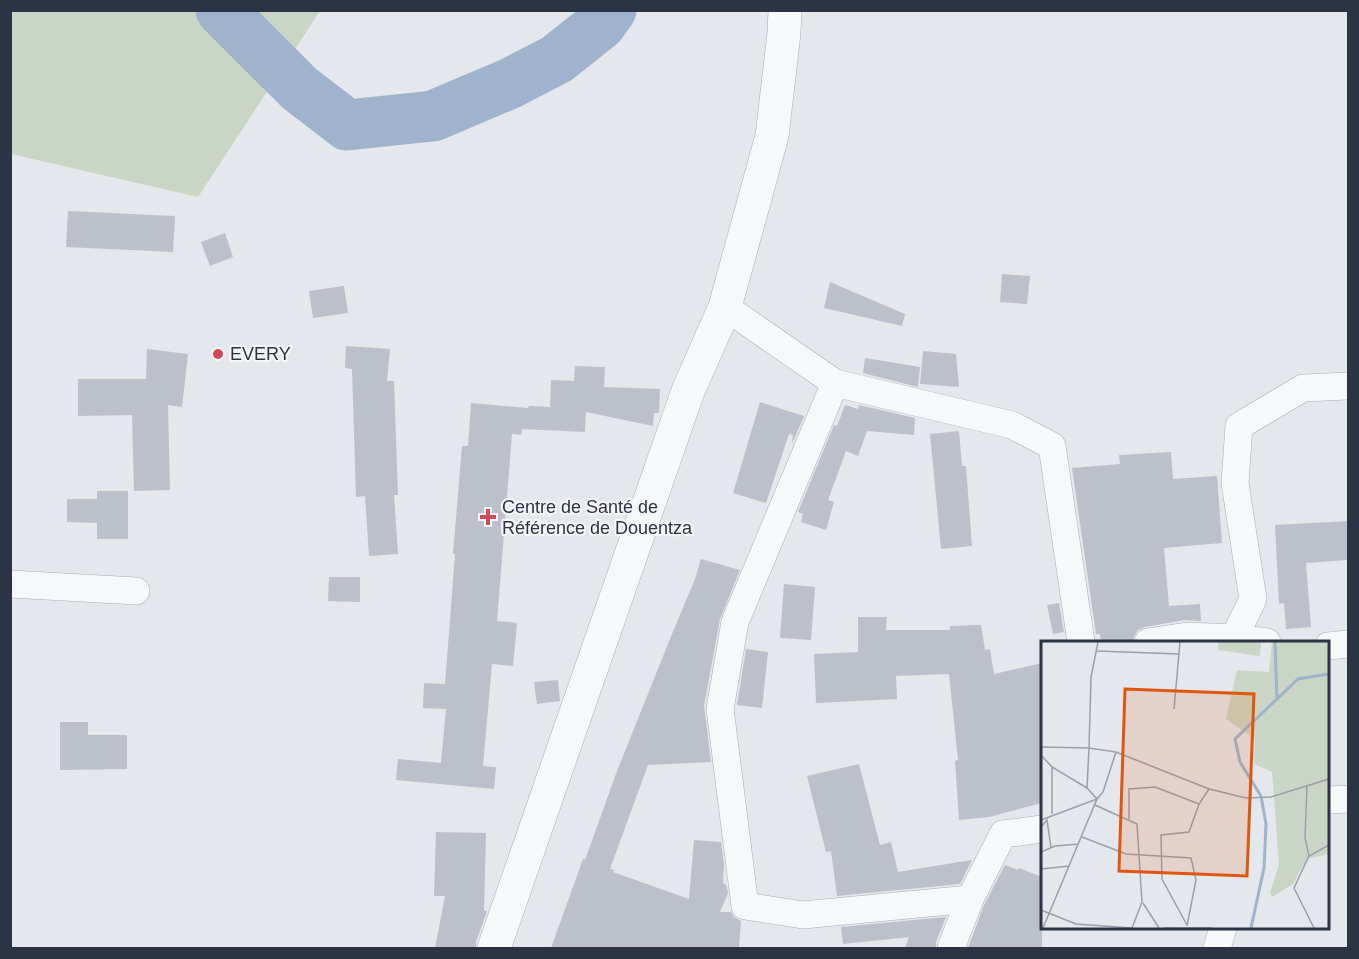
<svg xmlns="http://www.w3.org/2000/svg" width="1359" height="959" font-family="Helvetica,sans-serif">
<style>
.green{fill:#c9d6c5}
.lines{fill:none;stroke-linecap:round;stroke-linejoin:round}
.river{stroke:#9fb4cc;stroke-width:51}
.building{fill:#bbc0ca}
.minor-casing{stroke:#a9aeb7;stroke-width:28}
.tertiary-casing{stroke:#a9aeb7;stroke-width:34}
.minor{stroke:#f7f8fa;stroke-width:27}
.tertiary{stroke:#f7f8fa;stroke-width:33}
.poi-dot{fill:#d1495b;stroke:#f4f6f9;stroke-width:2}
.labels{text-anchor:middle;dominant-baseline:central;stroke-width:4.5;stroke-linejoin:round;paint-order:stroke}
.poi-label{font-size:18px;fill:#2b3445;stroke:#f4f6f9;text-anchor:start}
.inset-river{fill:none;stroke:#9fb4cc;stroke-width:3}
.inset-road{fill:none;stroke:#9a9fa9;stroke-width:1.5}
.view{fill:#df570f;fill-opacity:0.15;stroke:#df570f;stroke-width:3}
.inset-edge{fill:none;stroke:#2b3445;stroke-width:3}
</style>
<rect width="100%" height="100%" fill="#e4e7ec"/>
<path class="green" d="M11 10H320V11L198 197 11 154Z"/>
<g class="lines">
<path class="river" d="M221 10 299 88 347 125 433 116 511 83 557 59 601 24 611 10"/>
</g>
<g class="building">
<path d="M68 211 175 216 173 252 66 247Z"/>
<path d="M225 233 233 257 210 266 201 242Z"/>
<path d="M1002 274 1030 276 1027 304 1000 302Z"/>
<path d="M830 282 905 314 902 326 824 308Z"/>
<path d="M344 286 348 313 313 318 309 291Z"/>
<path d="M346 346 390 349 387 381H394L398 495H394L398 554 369 556 365 496 356 497 352 369 345 368Z"/>
<path d="M147 349 188 354 182 407 168 405 170 490 134 491 132 415 78 416V379H146Z"/>
<path d="M923 351 956 354 959 387 920 384Z"/>
<path d="M865 358 920 367 918 387 863 373Z"/>
<path d="M575 366 605 367 604 387 660 389 659 413H654L653 426 586 412 585 432 522 429 521 435 512 434 497 621 517 623 513 666 492 664 483 766 496 767 494 789 396 780 398 759 441 763 446 709 423 708 424 683 445 684 455 554H453L462 446H468L471 403 528 408 529 406 550 407 551 380 574 381Z"/>
<path d="M760 402 804 416 792 444 793 435 789 434 766 503 733 493Z"/>
<path d="M845 405 858 409 859 405 915 418 914 435 867 431 858 456 846 451 828 500 834 502 826 530 801 522 803 514 798 512 834 425 837 426Z"/>
<path d="M959 431 962 466H966L972 546 941 549 930 434Z"/>
<path d="M1171 452 1173 479 1217 476 1222 543 1164 548 1169 606 1200 604 1201 621 1185 620 1145 627 1138 630 1134 636 1133 642H1101L1100 634H1096L1072 468 1120 464 1119 455Z"/>
<path d="M97 491H128V539H97V523L67 522V499H97Z"/>
<path d="M1348 521V560L1306 563 1311 627 1286 629 1284 603 1279 604 1275 525Z"/>
<path d="M701 559 740 570 720 619 704 706 711 762 648 765 610 869 614 870 613 872 689 899 694 840 721 842 724 865 723 883 726 885 728 893 720 912H731L734 917 741 921 739 948H551L583 859 585 860 617 771 672 634 695 579Z"/>
<path d="M329 577H360V602L328 601Z"/>
<path d="M784 584 815 587 811 640 780 638Z"/>
<path d="M1059 603 1064 632 1053 634 1047 605Z"/>
<path d="M858 617H887L886 630H950V626L981 625 985 650 990 649 994 674 1042 663V803L989 817 959 820 955 761 958 760 949 674 896 676 897 699 816 703 814 654 858 652Z"/>
<path d="M746 649 768 652 762 708 737 705Z"/>
<path d="M558 680 560 701 537 704 534 682Z"/>
<path d="M60 722H88V735H127V769L60 770Z"/>
<path d="M859 764 880 845 891 842 898 872 972 860 960 884 837 896 831 851 826 852 807 776Z"/>
<path d="M436 832 486 833 484 911H487L476 942V948H435L445 896H434Z"/>
<path d="M1005 865 1018 870 1019 868 1042 877V948H968L984 905Z"/>
<path d="M946 917 936 942V948H905L909 937 843 944 841 927Z"/>
</g>
<g class="lines">
<defs>
<g id="minor">
<path d="M725 307 835 383 1012 425 1052 446 1081 642"/>
<path d="M835 383 735 622 720 709 745 906 803 915 970 899"/>
<path d="M10 584 136 591"/>
<path d="M1148 642 1187 636 1234 638 1267 642"/>
<path d="M1234 642V638L1253 599 1235 483 1239 426 1303 388 1348 386"/>
<path d="M1328 646 1348 644"/>
<path d="M1328 800 1348 799"/>
<path d="M951 948 970 899 1003 834 1042 829"/>
<path d="M1217 948 1223 928"/>
</g>
<path id="tertiary" d="M494 948 688 391 725 307 772 136 784 33 785 10"/>
</defs>
<use href="#minor" class="minor-casing"/>
<use href="#tertiary" class="tertiary-casing"/>
<use href="#minor" class="minor"/>
<use href="#tertiary" class="tertiary"/>
</g>
<g class="poi-dot">
<circle cx="218" cy="354" r="6"/>
<path d="M485 508h6v6h6v6h-6v6h-6v-6h-6v-6h6z"/>
</g>
<g class="labels">
<g class="poi-label">
<text x="230" y="354">EVERY</text>
<text x="502" y="507">Centre de Santé de<tspan x="502" dy="21">Référence de Douentza</tspan></text>
</g>
</g>
<g transform="translate(1041 641)">
<rect width="288" height="288" fill="#e4e7ec"/>
<path d="M177 1H220L219 15 177 9ZM231 1H288V213L266 218 252 243 231 256 229 252 238 223 231 131 213 123 214 98 185 78 196 29 228 31Z" fill="#c9d6c5"/>
<path class="inset-river" d="M234 1 236 59M210 287 223 227 225 183 220 155 199 121 194 98 257 38 288 33"/>
<path class="inset-road" d="M56 10 138 13M133 68 139 1M0 106 48 107 50 36 57 1M0 114 11 126 46 147M266 144 264 197 268 215M56 158 46 147 48 107 75 111 168 148 205 157 230 156 288 138M54 164 96 183 101 261 91 287M11 173V126M88 178V148L114 146 158 163M0 179 56 158M0 186 6 179 10 207M41 196 85 213 150 217 155 239 146 285M0 211 14 205 38 203M0 228 29 225M102 262 118 287M0 269 35 283 91 287M146 284 121 238 120 194 148 191 158 163 168 148M2 287 56 158 62 151 75 111M123 287H171M273 287 253 247 268 215 288 204"/>
<path class="view" d="M84 48 213 53 206 235 78 230Z"/>
<rect width="288" height="288" class="inset-edge"/>
</g>
<rect width="1359" height="959" fill="none" stroke="#2b3445" stroke-width="24"/>
</svg>
